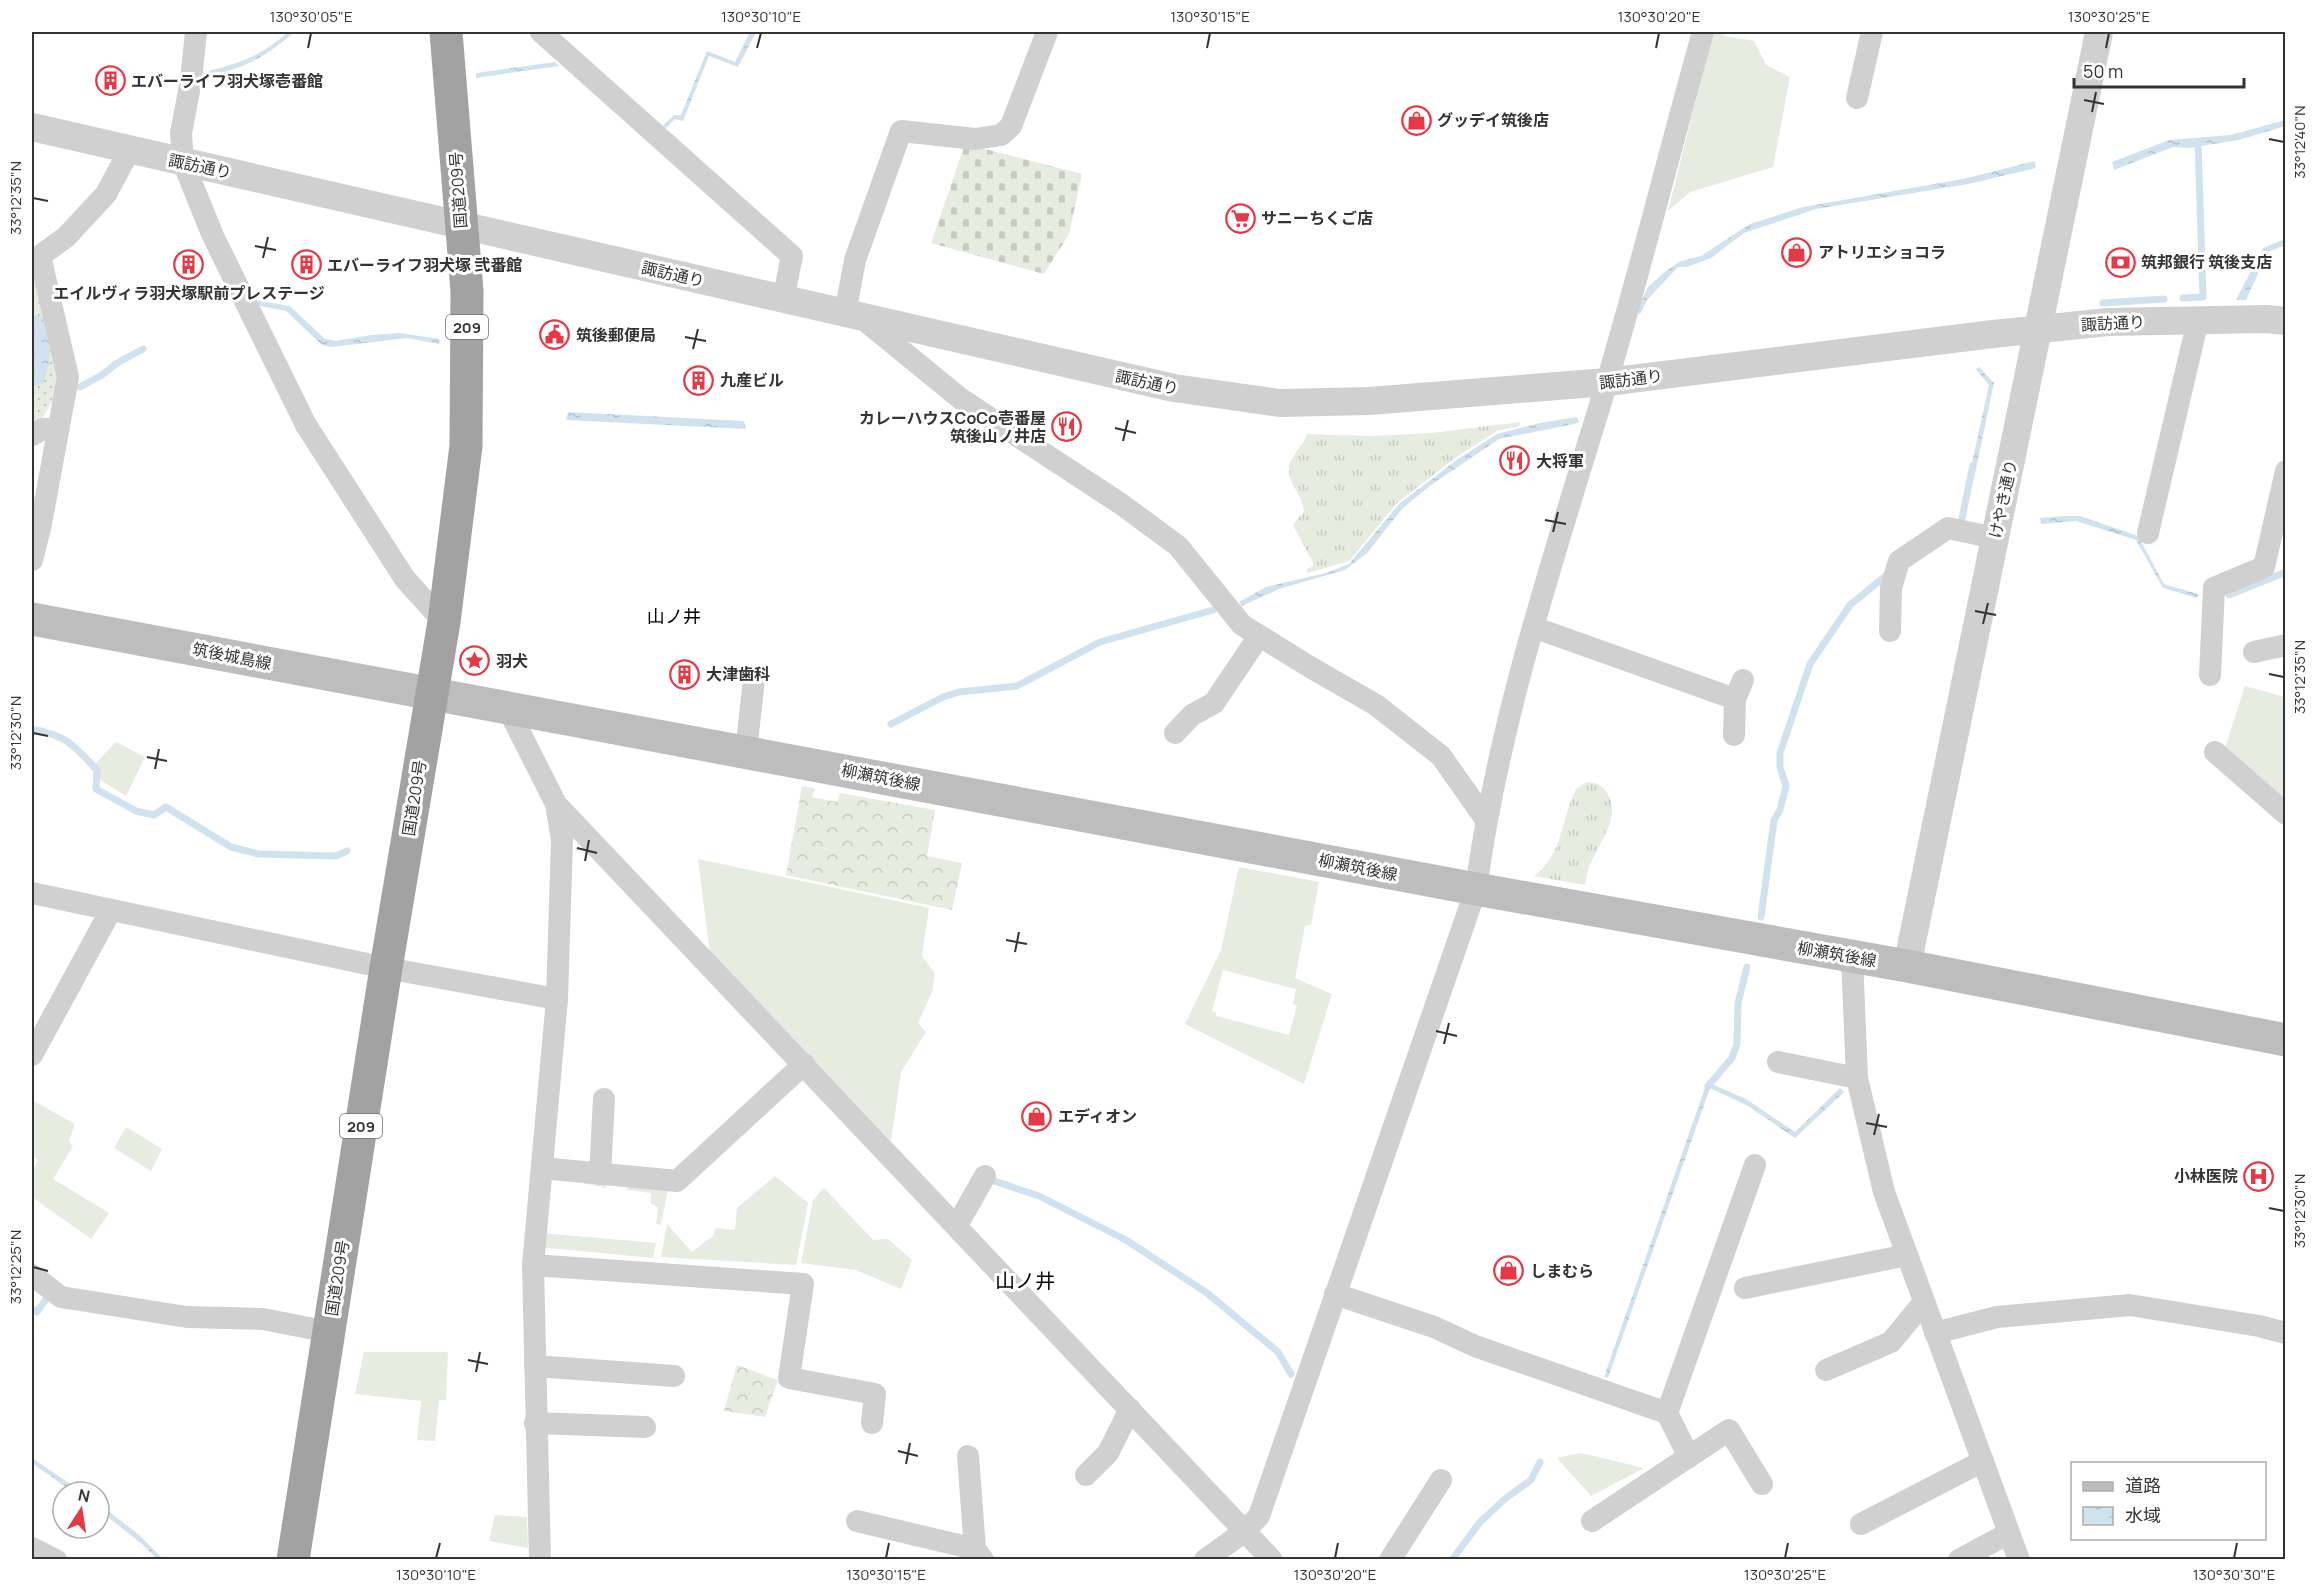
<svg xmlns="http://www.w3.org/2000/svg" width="2317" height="1591" font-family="Manrope,'Noto Sans JP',sans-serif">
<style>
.grass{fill:url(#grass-tufts)}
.forest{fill:url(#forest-crowns)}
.cemetery{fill:url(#cemetery-stones)}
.park{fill:url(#park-dots)}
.garden{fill:#e6ecdf;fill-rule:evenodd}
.water{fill:url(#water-ripples)}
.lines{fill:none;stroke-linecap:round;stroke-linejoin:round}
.stream{stroke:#cfe2ee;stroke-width:7}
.minor{stroke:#d0d0d0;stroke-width:22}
.tertiary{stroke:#d0d0d0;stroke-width:28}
.secondary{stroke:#bdbdbd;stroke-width:33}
.trunk{stroke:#a2a2a2;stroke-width:33}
.ticks{fill:none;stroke:#333;stroke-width:2}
.labels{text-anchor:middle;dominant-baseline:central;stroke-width:6;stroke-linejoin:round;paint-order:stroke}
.shield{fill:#fff;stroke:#707070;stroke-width:1.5}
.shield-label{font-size:15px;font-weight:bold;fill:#333}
.poi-label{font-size:16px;font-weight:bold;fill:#333;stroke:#fff;text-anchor:start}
.street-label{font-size:16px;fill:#333;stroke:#fff}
.neighbourhood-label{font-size:18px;fill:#000;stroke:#fff}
.quarter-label{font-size:20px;fill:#000;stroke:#fff}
.neatline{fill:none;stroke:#333;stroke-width:2}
.ticks-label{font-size:15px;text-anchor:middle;fill:#333}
</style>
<defs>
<pattern id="grass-tufts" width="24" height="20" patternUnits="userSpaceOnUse" patternTransform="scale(1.5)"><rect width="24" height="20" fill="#e6ecdf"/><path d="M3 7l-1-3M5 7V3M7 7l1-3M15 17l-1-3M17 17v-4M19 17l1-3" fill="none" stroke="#c6cbc0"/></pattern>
<pattern id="forest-crowns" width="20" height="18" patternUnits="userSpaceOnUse" patternTransform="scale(1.5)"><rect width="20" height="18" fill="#e6ecdf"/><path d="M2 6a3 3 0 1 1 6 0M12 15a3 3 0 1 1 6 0" fill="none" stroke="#c6cbc0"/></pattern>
<pattern id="cemetery-stones" width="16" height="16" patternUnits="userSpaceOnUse" patternTransform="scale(1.5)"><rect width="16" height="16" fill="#e6ecdf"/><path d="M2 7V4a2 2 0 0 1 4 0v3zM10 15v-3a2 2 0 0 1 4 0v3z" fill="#c6cbc0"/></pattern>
<pattern id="park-dots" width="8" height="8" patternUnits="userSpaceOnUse" patternTransform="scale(1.5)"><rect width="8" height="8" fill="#e6ecdf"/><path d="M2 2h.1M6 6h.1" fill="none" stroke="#c6cbc0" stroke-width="1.8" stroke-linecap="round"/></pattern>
<pattern id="water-ripples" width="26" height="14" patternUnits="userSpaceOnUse" patternTransform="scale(1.5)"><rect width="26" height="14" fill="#cfe2ee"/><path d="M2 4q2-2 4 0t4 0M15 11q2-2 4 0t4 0" fill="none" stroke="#b2c2cd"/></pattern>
</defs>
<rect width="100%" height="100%" fill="#fff"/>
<g class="grass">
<path d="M1520 422 1519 426 1497 431 1458 456 1398 502 1349 561 1308 573 1306 570 1314 565 1293 525 1304 511C1303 496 1288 484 1289 469 1289 456 1303 447 1307 434L1370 436 1432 433Z"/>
<path d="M1587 782C1597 783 1602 785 1607 793 1623 815 1598 845 1589 867 1587 873 1586 879 1585 885L1534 876C1563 855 1561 819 1576 789Z"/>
</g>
<g class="forest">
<path d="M802 786 814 788 812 797 837 802 840 793 935 810 927 856 962 863 952 910 786 875Z"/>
<path d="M737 1365 778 1380 765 1417 724 1411Z"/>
</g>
<path class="cemetery" d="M965 144 1082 174 1069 234 1044 274 931 243Z"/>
<path class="park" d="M32 254 64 381 39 424 32 427Z"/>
<g class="garden">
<path d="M1713 32H1721L1725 36 1754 41 1766 65 1790 77 1773 167 1690 192 1668 211Z"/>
<path d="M2245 686 2285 697V807L2224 751Z"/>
<path d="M116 742 145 757 126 796 99 779 100 768 95 764Z"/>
<path d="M698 859 929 908 922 956 935 973 932 992 918 1023 926 1032 901 1072 891 1141 710 953Z"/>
<path d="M1239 867 1319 882 1311 925 1305 926 1295 978 1332 994 1304 1084 1185 1024 1221 950ZM1223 970 1296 989 1293 1004 1297 1006 1289 1035 1216 1016V1013L1212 1011Z"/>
<path d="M32 1100 75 1124 69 1141 73 1146 53 1179 109 1213 91 1239 32 1197V1173L38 1160 32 1155Z"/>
<path d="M126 1127 162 1149 151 1171 114 1148Z"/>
<path d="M775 1176 808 1203 796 1265 661 1257 667 1224 692 1252 714 1235 715 1228 735 1230 737 1208Z"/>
<path d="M583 1183H669L661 1225 656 1224 658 1207 651 1204V1193L628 1190 626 1185 607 1183 606 1188Z"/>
<path d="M824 1188 873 1240 888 1239 912 1260 901 1289 856 1270 801 1263 813 1200Z"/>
<path d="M541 1233 656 1243 653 1258 539 1247Z"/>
<path d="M364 1352H448L446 1400H439L435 1441 417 1440 421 1401 355 1394Z"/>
<path d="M1581 1453 1644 1468 1591 1496 1557 1458Z"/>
<path d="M495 1515 527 1517 528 1548 489 1541Z"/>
</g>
<g class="water">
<path d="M288 32H294C268 56 239 72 204 76L203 72C236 65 263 55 288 32Z"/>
<path d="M750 32H756L738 67 709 56 683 121 675 119 666 128 663 125 674 115H681L707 51 735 62Z"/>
<path d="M555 62 559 66 476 78V73Z"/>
<path d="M2285 120V126L2239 140 2188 148 2173 147 2114 170 2112 162 2169 140 2231 135Z"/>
<path d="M2035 161 2036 168 1968 184 1816 209 1744 233 1711 258 1687 267H1678L1647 300 1640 314 1636 312 1648 287 1665 272 1679 262 1701 256 1750 224 1803 207 1963 179Z"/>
<path d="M2285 239V245L2268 252 2246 300H2236L2263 248Z"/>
<path d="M255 300 290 306 325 339 336 341 371 335 399 333 440 339 439 344 407 338 332 347 322 345 286 311 255 305Z"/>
<path d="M32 314 43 318C51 341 53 363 42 384L32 386Z"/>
<path d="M1979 367 1994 383 1975 473 1970 472 1989 385 1976 369Z"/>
<path d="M568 412 744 421 746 429 566 420Z"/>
<path d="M1577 417 1579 422 1574 424 1499 439 1431 485 1402 509 1367 553 1345 570 1279 589 1242 606 1239 602 1266 587 1326 573 1349 564 1399 504 1458 459 1497 434 1540 423Z"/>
<path d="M2065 516H2080L2138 536 2164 584 2198 594 2197 598 2163 588 2136 540 2076 521 2041 524 2040 518Z"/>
<path d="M1707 1082 1746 1099 1795 1132 1840 1088 1844 1092 1795 1138 1748 1106 1710 1088 1608 1378 1604 1377Z"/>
<path d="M32 1458 82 1492H73L32 1463Z"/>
<path d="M99 1504 138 1534 163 1559H157L142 1544 99 1510Z"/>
</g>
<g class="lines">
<g class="stream">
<path d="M2183 298 2203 297 2198 142"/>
<path d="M2103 303 2164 299"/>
<path d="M80 387 102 375 117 363 143 349"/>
<path d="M1957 526 1961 523 1973 465"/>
<path d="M2229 595 2286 572"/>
<path d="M891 724 943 697 959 692 1017 686 1100 642 1213 610"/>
<path d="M32 729C69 737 71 743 97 770L96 789 136 811 154 815 166 807 231 847 258 854 336 856 347 851"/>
<path d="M1761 917 1774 820 1780 810 1786 786 1780 767V753L1810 664 1850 605 1889 573"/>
<path d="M1708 1086 1732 1058 1737 1044 1738 1003 1747 967"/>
<path d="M991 1180 1039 1196 1126 1240 1207 1293 1278 1352 1291 1374"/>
<path d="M32 1309 37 1312 46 1299"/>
<path d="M1452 1560 1480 1522 1506 1498 1531 1480 1540 1462"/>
</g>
<g class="minor">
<path d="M196 32 191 80 181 133 183 162 213 236 306 425 405 579 444 622"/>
<path d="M541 32 792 256 783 300"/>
<path d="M1857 98 1872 32"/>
<path d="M845 314 855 260 901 131 975 139 1001 135 1011 126 1047 32"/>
<path d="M863 319 961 399 1121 504 1178 546 1242 625 1310 667 1376 705 1441 756 1486 820"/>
<path d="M32 435 43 429H57"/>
<path d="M2148 533 2198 320"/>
<path d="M32 560 41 524 68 377 40 256 66 237 106 194 129 151"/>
<path d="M1533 627 1735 699"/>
<path d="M1890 631 1891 588 1899 561 1948 528 1995 538"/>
<path d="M2254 652 2286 645"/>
<path d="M2210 675 2214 588 2264 567 2286 471"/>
<path d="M507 707 556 804 1272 1560"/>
<path d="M1175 733 1192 715 1214 703 1259 636"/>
<path d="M1734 735 1735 699 1743 680"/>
<path d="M746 752 754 679"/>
<path d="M2215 752 2286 814"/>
<path d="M32 893 386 968 557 999"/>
<path d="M1852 957 1857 1078 1884 1192 2019 1560"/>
<path d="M32 1055 111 910"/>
<path d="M1778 1062 1857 1078"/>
<path d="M542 1168 677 1181 804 1064"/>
<path d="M600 1174 604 1099"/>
<path d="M957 1225 985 1176"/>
<path d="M533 1265 803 1284 789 1378 875 1394 872 1423"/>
<path d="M32 1275 61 1297 187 1317 263 1319 329 1332"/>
<path d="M1745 1288 1907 1255"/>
<path d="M1335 1294 1434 1327 1475 1346 1667 1413 1755 1165"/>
<path d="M1935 1333 1997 1317 2130 1305 2259 1326 2286 1333"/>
<path d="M535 1366 674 1376"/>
<path d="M1826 1370 1891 1342 1924 1302"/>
<path d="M1667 1413 1689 1457"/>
<path d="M535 1423 645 1427"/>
<path d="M968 1456 975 1549"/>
<path d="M1086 1475 1108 1453 1130 1409"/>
<path d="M857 1521 975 1549 983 1560"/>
<path d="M1592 1521 1729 1430 1762 1484"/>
<path d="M1861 1524 1983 1461"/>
<path d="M32 1548 56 1560"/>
<path d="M540 1560 533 1265 557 999 562 840 556 804"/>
<path d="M1205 1560 1245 1531 1259 1516 1476 889C1499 717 1556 551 1606 385 1641 268 1670 149 1703 32"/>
<path d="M1390 1560 1441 1480"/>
<path d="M1959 1560 2009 1533"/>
</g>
<g class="tertiary">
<path d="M32 127 1174 388 1280 403 1369 401 1607 382 1993 334 2108 322 2266 319 2286 321"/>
<path d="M1907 966 2099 32"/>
</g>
<path class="secondary" d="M32 619 1476 889 1907 966 2286 1040"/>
<path class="trunk" d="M293 1560 386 968 444 622 466 446 467 291 446 32"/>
</g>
<path class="ticks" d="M308 48 311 33M757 48 761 33M1207 48 1210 33M1656 48 1659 33M2106 48 2109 33M2084 100 2104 104M2092 112 2096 92M2269 139 2284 142M33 198 48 201M255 246 276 250M263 258 268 237M685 337 706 341M693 349 698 329M1115 428 1136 433M1123 441 1128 420M1545 520 1566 524M1553 532 1558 512M1975 611 1996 615M1983 624 1988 603M2269 674 2284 677M33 733 48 736M147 757 167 761M155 769 159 749M577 848 597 853M585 861 589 840M1006 940 1027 944M1015 952 1019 932M1436 1031 1457 1036M1444 1044 1449 1023M1866 1123 1887 1127M1874 1135 1879 1114M2269 1208 2284 1211M33 1267 48 1271M468 1360 488 1364M476 1372 480 1352M898 1451 918 1456M906 1464 910 1443M436 1558 440 1543M886 1558 889 1543M1335 1558 1338 1543M1785 1558 1788 1543M2234 1558 2237 1543"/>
<defs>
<symbol id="building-ring" viewBox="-11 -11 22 22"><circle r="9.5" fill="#fff" stroke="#e63946" stroke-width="1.5"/><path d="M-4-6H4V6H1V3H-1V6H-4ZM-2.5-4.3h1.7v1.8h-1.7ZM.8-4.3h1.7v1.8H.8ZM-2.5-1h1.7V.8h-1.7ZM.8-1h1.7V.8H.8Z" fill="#e63946"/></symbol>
<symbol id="shop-ring" viewBox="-11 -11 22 22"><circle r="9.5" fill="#fff" stroke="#e63946" stroke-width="1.5"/><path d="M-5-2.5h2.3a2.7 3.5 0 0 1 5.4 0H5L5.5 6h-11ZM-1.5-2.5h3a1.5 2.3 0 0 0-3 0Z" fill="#e63946"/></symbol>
<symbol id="supermarket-ring" viewBox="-11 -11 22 22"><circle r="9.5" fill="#fff" stroke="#e63946" stroke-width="1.5"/><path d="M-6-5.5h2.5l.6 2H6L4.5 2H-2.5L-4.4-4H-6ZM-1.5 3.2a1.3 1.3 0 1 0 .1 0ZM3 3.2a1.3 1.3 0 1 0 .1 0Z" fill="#e63946"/></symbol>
<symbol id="bank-ring" viewBox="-11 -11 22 22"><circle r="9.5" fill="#fff" stroke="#e63946" stroke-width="1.5"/><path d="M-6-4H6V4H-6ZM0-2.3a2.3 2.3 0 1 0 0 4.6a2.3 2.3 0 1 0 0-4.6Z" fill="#e63946"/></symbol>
<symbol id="civic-ring" viewBox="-11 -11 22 22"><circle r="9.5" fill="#fff" stroke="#e63946" stroke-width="1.5"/><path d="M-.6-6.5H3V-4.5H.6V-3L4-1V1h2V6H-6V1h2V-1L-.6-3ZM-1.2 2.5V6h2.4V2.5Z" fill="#e63946"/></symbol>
<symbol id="restaurant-ring" viewBox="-11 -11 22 22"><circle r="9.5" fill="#fff" stroke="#e63946" stroke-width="1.5"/><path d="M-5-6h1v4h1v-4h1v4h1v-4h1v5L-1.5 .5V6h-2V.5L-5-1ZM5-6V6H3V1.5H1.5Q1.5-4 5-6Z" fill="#e63946"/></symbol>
<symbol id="sight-ring" viewBox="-11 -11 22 22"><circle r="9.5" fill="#fff" stroke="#e63946" stroke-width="1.5"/><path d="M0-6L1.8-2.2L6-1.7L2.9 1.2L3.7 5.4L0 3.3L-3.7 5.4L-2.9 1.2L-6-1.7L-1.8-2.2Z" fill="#e63946"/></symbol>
<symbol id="hospital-ring" viewBox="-11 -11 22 22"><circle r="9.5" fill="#fff" stroke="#e63946" stroke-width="1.5"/><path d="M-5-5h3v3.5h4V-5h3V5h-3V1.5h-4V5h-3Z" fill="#e63946"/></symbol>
</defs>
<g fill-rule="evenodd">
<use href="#building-ring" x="94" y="64" width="33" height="33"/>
<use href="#shop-ring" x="1400" y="104" width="33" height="33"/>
<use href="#supermarket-ring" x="1224" y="202" width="33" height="33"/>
<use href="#shop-ring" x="1780" y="236" width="33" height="33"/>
<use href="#bank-ring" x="2104" y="246" width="33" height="33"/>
<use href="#building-ring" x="172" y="248" width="33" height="33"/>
<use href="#building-ring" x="290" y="248" width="33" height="33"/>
<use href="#civic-ring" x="538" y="318" width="33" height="33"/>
<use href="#building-ring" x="682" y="364" width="33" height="33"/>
<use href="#restaurant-ring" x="1050" y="410" width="33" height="33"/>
<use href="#restaurant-ring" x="1498" y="444" width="33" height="33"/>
<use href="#sight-ring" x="458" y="644" width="33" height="33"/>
<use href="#building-ring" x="668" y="658" width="33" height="33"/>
<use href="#shop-ring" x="1020" y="1100" width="33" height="33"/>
<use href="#hospital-ring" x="2242" y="1160" width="33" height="33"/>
<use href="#shop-ring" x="1492" y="1254" width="33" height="33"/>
</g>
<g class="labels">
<g class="shield">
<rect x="446" y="315" width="42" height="24" rx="4.5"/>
<rect x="340" y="1114" width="42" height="24" rx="4.5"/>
</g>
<g class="shield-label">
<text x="467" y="327">209</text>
<text x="361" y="1126">209</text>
</g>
<g class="poi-label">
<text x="131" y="81">エバーライフ羽犬塚壱番館</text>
<text x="1437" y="120">グッデイ筑後店</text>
<text x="1261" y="218">サニーちくご店</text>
<text x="1818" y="252">アトリエショコラ</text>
<text x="2141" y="262">筑邦銀行 筑後支店</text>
<text x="327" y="265">エバーライフ羽犬塚 弐番館</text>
<text x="189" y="293" text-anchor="middle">エイルヴィラ羽犬塚駅前プレステージ</text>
<text x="576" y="335">筑後郵便局</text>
<text x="720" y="380">九産ビル</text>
<text x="1046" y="418" text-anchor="end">カレーハウスCoCo壱番屋<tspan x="1046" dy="18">筑後山ノ井店</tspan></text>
<text x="1536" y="461">大将軍</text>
<text x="496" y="661">羽犬</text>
<text x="706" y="674">大津歯科</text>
<text x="1058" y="1116">エディオン</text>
<text x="2238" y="1176" text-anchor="end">小林医院</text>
<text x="1530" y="1271">しまむら</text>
</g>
<g class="street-label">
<text transform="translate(200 166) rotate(12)">諏訪通り</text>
<text transform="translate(458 190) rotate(-94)">国道209号</text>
<text transform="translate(673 274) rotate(13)">諏訪通り</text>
<text transform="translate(2113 323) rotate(-3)">諏訪通り</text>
<text transform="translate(1631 379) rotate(-7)">諏訪通り</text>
<text transform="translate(1147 382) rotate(12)">諏訪通り</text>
<text transform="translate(2003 499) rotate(-78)">けやき通り</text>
<text transform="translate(232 656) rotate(11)">筑後城島線</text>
<text transform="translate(881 777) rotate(11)">柳瀬筑後線</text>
<text transform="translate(414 798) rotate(-81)">国道209号</text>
<text transform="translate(1358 867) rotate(11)">柳瀬筑後線</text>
<text transform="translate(1837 954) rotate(10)">柳瀬筑後線</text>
<text transform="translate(337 1278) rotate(-81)">国道209号</text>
</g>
<g class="neighbourhood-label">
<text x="674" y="616">山ノ井</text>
</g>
<g class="quarter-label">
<text x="1025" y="1280">山ノ井</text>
</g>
</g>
<rect width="2317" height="1591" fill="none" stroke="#ffffff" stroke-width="66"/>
<rect x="2071" y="1462" width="195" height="78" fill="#ffffff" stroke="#adadad" stroke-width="1.5"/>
<rect x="2083" y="1482" width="30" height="9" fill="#bdbdbd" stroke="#adadad" stroke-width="1.5"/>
<text x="2125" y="1492" font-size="18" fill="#333333">道路</text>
<rect x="2083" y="1507" width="30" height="18" fill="url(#water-ripples)" stroke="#adadad" stroke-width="1.5"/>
<text x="2125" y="1522" font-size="18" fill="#333333">水域</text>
<g transform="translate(81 1510) rotate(12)"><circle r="28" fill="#ffffff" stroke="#adadad" stroke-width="1.5"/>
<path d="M0-4.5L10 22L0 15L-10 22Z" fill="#e63946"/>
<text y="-9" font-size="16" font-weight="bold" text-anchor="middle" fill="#333333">N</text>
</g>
<path d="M2074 78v9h170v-9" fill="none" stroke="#333333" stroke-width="3"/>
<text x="2083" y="78" font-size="18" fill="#333333" stroke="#ffffff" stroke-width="4.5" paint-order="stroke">50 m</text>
<rect x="33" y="33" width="2251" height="1525" class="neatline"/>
<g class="ticks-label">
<text x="311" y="22">130°30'05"E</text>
<text x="761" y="22">130°30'10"E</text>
<text x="1210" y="22">130°30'15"E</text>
<text x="1659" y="22">130°30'20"E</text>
<text x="2109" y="22">130°30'25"E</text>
<text transform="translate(2300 142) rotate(-90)" y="5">33°12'40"N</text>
<text transform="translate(16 198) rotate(-90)" y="5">33°12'35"N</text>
<text transform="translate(2300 677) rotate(-90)" y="5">33°12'35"N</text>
<text transform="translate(16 733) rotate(-90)" y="5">33°12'30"N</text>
<text transform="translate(2300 1211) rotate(-90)" y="5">33°12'30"N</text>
<text transform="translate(16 1267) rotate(-90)" y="5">33°12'25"N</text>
<text x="436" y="1580">130°30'10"E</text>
<text x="886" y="1580">130°30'15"E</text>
<text x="1335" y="1580">130°30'20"E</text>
<text x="1785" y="1580">130°30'25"E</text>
<text x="2234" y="1580">130°30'30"E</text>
</g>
</svg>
